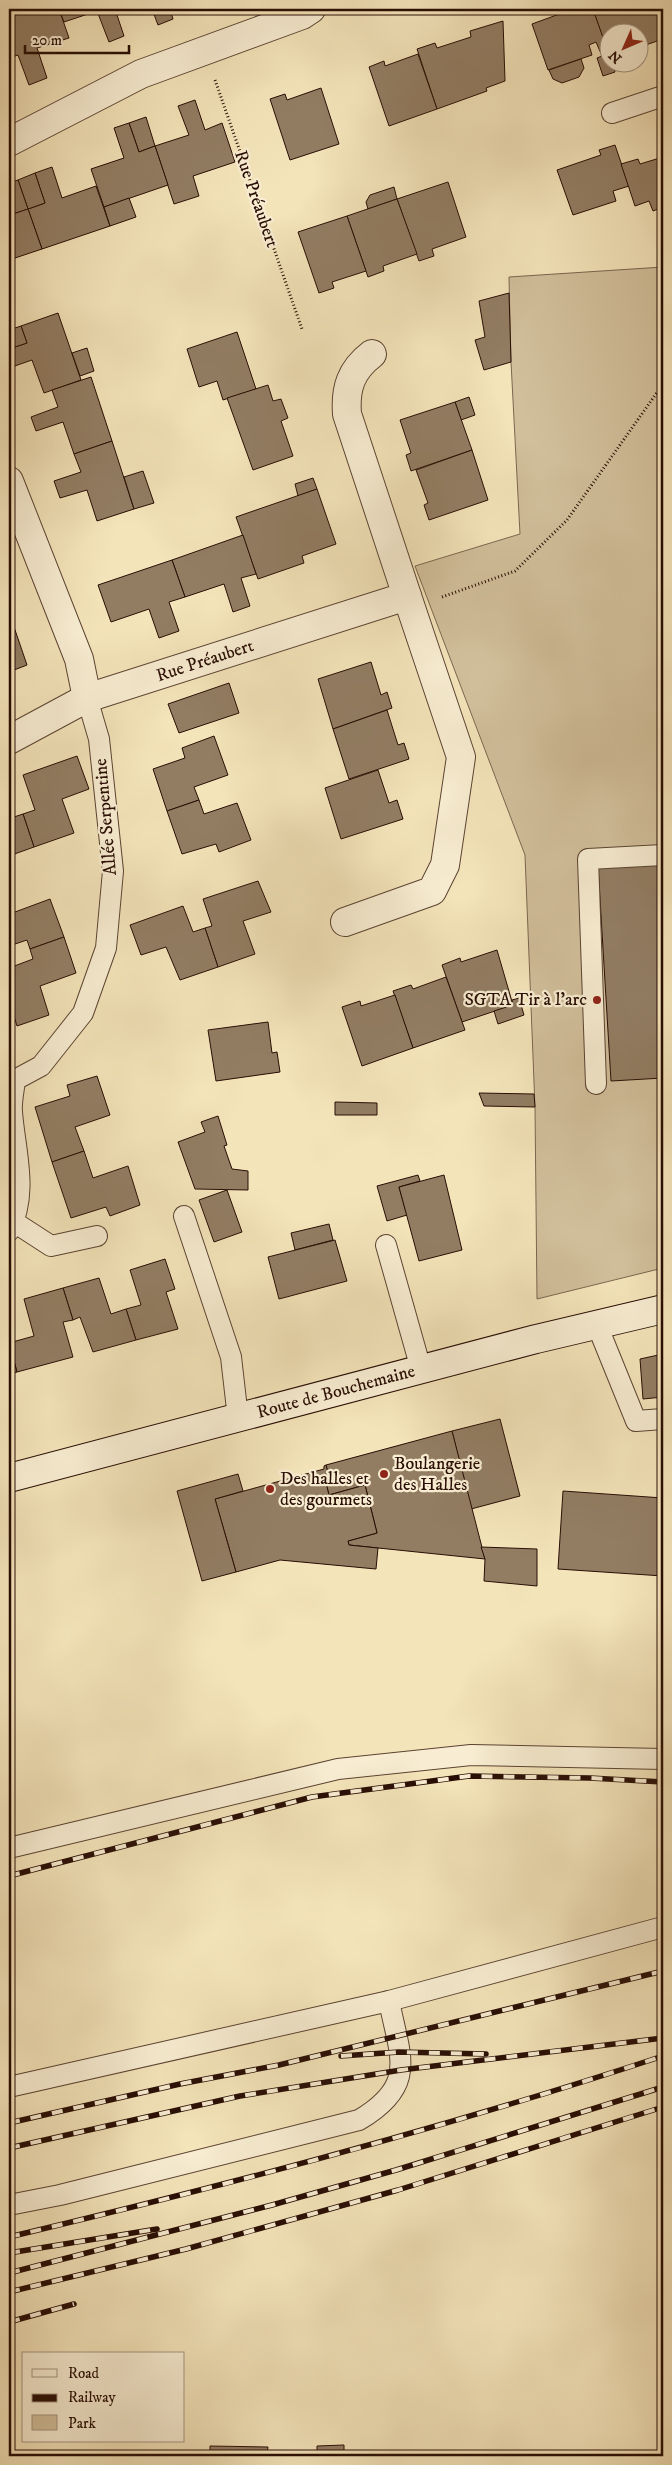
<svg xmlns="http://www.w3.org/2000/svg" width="672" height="2465" font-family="'IM FELL DW Pica',serif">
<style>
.green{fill:#d1bf9b;stroke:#7c6650}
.building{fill:#927d63;stroke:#280d04}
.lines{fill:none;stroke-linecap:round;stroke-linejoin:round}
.lane-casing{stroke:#5b4332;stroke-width:22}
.street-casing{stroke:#5b4332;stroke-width:30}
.secondary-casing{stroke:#280d04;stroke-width:30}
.path{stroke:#280d04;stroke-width:3;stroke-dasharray:1 2.5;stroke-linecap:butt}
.lane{stroke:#f8edd2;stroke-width:20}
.street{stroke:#f8edd2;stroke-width:28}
.secondary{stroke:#f8edd2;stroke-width:28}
.rail-casing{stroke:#280d04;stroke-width:5.5}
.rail{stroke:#f8edd2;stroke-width:4;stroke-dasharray:11;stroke-linecap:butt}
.poi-dot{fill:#8f2418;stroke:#f8edd2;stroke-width:2}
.labels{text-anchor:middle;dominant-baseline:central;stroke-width:4.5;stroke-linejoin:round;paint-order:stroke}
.street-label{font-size:18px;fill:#280d04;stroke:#f8edd2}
.poi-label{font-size:18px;fill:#280d04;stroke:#f8edd2;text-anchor:start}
</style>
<rect width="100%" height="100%" fill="#f4e4ba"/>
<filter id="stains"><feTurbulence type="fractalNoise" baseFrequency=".004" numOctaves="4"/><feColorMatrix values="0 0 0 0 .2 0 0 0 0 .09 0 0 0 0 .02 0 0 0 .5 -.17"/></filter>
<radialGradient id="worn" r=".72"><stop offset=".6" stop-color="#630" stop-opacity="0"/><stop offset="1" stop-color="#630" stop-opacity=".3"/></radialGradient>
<path class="green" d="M663 267V1268L537 1299 535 1107 525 855 415 566 520 534 511 362 509 277Z"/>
<g class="building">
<path d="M26 9H59L69 38 37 48 47 78 29 85 18 55 9 58V14Z"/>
<path d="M59 9H115L124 36 109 42 97 11 64 22Z"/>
<path d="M152 9H170L173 19 158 25Z"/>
<path d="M573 9H593L610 56V62H612L615 72 603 76 597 58 602 56 596 42 589 45 592 55 548 70 532 24Z"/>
<path d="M593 9H658L663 20V39L640 47V32H610V45L606 46Z"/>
<path d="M503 21 505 81 486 88 487 91 437 109 417 49 435 43 437 48 471 37 470 31Z"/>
<path d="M418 54 437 109 389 126 369 67 384 61 385 66Z"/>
<path d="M581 59 584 68 579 77 562 83 553 79 549 70Z"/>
<path d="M321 88 339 144 290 160 270 99 285 94 287 100Z"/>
<path d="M195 100 205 130 222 123 235 162 193 176 199 196 174 204 155 146 189 135 178 106Z"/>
<path d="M146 117 155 146 139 152 129 123Z"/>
<path d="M129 123 139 152 155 146 168 185 104 207 91 169 124 158 114 128Z"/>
<path d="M615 145 629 186 613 191 616 201 573 215 557 170 601 155 599 150Z"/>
<path d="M663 157V207L653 211 649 201 635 206 621 164 638 159 640 164Z"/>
<path d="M52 167 62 198 96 186 110 226 42 249 28 209 45 203 35 173Z"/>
<path d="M35 173 45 203 28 209 18 180Z"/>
<path d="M18 180 28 209 10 215 9 183Z"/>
<path d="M448 182 466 237 432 249 434 256 419 261 397 199Z"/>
<path d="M394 187 397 199 368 209 366 202 370 195Z"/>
<path d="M129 198 136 217 110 226 104 207Z"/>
<path d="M397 199 417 254 383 266 384 271 368 277 347 216Z"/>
<path d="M28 209 42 249 9 260V211L10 215Z"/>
<path d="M347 216 366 271 332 282 334 288 319 293 298 232Z"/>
<path d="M509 293 511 362 484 370 475 340 485 337 479 301Z"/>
<path d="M58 313 81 380 44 393 32 360 9 368V349L27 343 21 326Z"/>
<path d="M21 326 27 343 9 349V330Z"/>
<path d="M237 332 256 389 223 400 217 381 199 387 187 349Z"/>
<path d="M87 348 94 371 80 376 72 353Z"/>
<path d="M91 377 112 441 74 454 63 422 36 431 31 417 58 407 52 390Z"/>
<path d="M268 385 273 401 281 399 288 418 281 421 293 456 253 470 227 398Z"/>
<path d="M469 397 475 415 461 420 455 402Z"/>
<path d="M455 402 472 450 411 471 406 455 411 453 400 420Z"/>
<path d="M112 441 134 509 97 521 87 490 60 498 54 481 81 472 74 454Z"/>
<path d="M472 450 488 500 429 520 424 505 428 503 416 470Z"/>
<path d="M143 471 154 503 134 509 124 477Z"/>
<path d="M313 478 317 489 298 496 295 484Z"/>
<path d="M317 489 336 544 302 556 304 563 258 579 236 517Z"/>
<path d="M243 535 256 574 241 578 250 606 233 612 224 584 185 597 172 560Z"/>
<path d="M172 560 185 597 169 602 179 631 159 638 149 609 111 622 98 585Z"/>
<path d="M14 627 27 665 9 672V629Z"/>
<path d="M371 662 381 695 387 692 392 708 333 729 318 679Z"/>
<path d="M229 683 239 713 179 733 168 704Z"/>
<path d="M387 710 398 745 404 743 409 759 349 779 333 729Z"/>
<path d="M214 736 228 775 194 787 199 800 167 811 153 769 185 758 182 748Z"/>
<path d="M77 756 89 789 62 799 74 833 34 847 23 814 35 810 23 775Z"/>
<path d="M378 770 389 803 397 800 403 819 341 839 325 788Z"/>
<path d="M199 800 204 814 237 803 251 840 219 852 216 844 182 854 167 811Z"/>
<path d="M9 802 14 817 23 814 34 847 9 856Z"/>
<path d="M663 862V1078L611 1081 598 866Z"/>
<path d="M258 881 271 912 243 921 255 954 218 967 205 928 212 926 203 899Z"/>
<path d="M9 892 15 912 50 899 64 937 30 949 27 940 9 946Z"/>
<path d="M183 906 193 932 205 928 218 967 180 980 166 947 141 955 130 925Z"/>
<path d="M64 937 76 973 40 986 49 1015 17 1026 9 1000V968L33 959 30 949Z"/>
<path d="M497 950 513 1005 462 1022 442 965 460 958 461 962Z"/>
<path d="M446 977 465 1030 413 1048 393 991 411 985 413 989Z"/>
<path d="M395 995 413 1048 362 1066 342 1007 360 1001 361 1006Z"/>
<path d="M519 998 524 1015 498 1024 494 1011 513 1005 512 1000Z"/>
<path d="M268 1022 272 1053 277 1052 280 1072 216 1081 208 1030Z"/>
<path d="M97 1076 110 1115 75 1127 84 1151 52 1162 35 1107 70 1096 67 1085Z"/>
<path d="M479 1093 534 1094 535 1107 484 1106Z"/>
<path d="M335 1102 377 1103V1115H335Z"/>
<path d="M218 1116 227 1145 224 1146 232 1169 248 1171V1190L195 1189 178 1142 205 1132 201 1122Z"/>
<path d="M84 1151 93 1178 128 1166 140 1205 110 1216 106 1207 71 1218 52 1162Z"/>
<path d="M418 1175 420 1181 399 1187 407 1215 387 1221 377 1186Z"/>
<path d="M444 1175 462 1250 419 1261 399 1187Z"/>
<path d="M227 1190 242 1232 214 1242 199 1200Z"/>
<path d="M329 1224 333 1240 295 1250 291 1233Z"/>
<path d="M335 1240 347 1281 279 1299 268 1257Z"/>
<path d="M165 1259 175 1289 166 1292 178 1329 136 1340 126 1309 141 1305 130 1270Z"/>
<path d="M99 1278 111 1314 126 1309 136 1340 93 1352 80 1317 73 1320 63 1288Z"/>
<path d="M63 1288 73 1320 63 1322 73 1357 17 1372 9 1343 34 1336 24 1299Z"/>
<path d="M9 1343 17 1372 9 1375Z"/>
<path d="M663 1354V1397L643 1399 640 1359Z"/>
<path d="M500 1419 520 1496 471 1509 452 1431Z"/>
<path d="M452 1431 485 1559 349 1545 348 1541 377 1533 365 1485 329 1495 324 1475 328 1473 326 1465Z"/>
<path d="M326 1465 328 1473 324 1475 329 1495 365 1485 377 1533 348 1541 349 1545 378 1548 376 1569 280 1560 236 1572 215 1499 324 1469V1466Z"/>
<path d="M238 1474 243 1491 215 1499 236 1572 202 1581 177 1491Z"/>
<path d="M563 1491 663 1498V1576L558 1569Z"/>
<path d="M481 1547 537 1549V1586L484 1581 485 1559Z"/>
<path d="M344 2445V2456H317V2446Z"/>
<path d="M210 2446 268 2447 267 2456H210Z"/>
</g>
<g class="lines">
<defs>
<g id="lane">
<path d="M612 113 663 96"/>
<path d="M596 1084 588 859 663 855"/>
<path d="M184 1216 231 1357 238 1418"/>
<path d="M14 1222 51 1246 97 1236"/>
<path d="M9 1231C29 1193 15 1151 12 1112 11 1102 14 1090 15 1080L41 1066 83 1013 106 948 113 871 99 739 87 698"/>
<path d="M386 1245 421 1369"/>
<path d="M597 1325 636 1421 663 1419"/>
<path d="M9 1848 338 1769 471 1755 663 1759"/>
<path d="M9 2087 389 2001 663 1927"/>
<path d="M9 2205 60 2195 359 2120C418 2085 400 2057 389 2001"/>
</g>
<g id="street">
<path d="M9 142 141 74 302 15 311 9"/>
<path d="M9 481 79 659 87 698"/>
<path d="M9 740 87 698 407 596 347 414C345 388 351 370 372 354"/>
<path d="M345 922 432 891 445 865 461 757 407 596"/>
</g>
<path id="secondary" d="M9 1478 536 1339 663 1309"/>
</defs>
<use href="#lane" class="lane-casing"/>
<use href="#street" class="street-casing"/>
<use href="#secondary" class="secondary-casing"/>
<g class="path">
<path d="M215 80 302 329"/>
<path d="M442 597 515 571 567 520 663 384"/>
</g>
<use href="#lane" class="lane"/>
<use href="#street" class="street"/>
<use href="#secondary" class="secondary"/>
<defs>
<g id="rail">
<path d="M9 1876 312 1797 469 1776 590 1778 663 1782"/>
<path d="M341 2056 399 2052 486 2054"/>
<path d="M9 2123 180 2084 279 2065 663 1971"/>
<path d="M9 2148 240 2096 401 2070 663 2038"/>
<path d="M9 2237C229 2185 448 2127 663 2056"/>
<path d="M9 2253 157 2229"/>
<path d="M9 2273 272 2205 396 2170 663 2087"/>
<path d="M9 2292 186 2249 398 2190 663 2107"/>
<path d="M9 2322 74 2304"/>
</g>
</defs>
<use href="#rail" class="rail-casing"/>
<use href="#rail" class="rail"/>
</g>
<g class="poi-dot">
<circle cx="597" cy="1000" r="5"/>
<circle cx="384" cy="1474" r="5"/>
<circle cx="270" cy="1489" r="5"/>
</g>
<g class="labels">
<g class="street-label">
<text transform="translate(256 199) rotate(71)">Rue Préaubert</text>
<text transform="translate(205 661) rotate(-18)">Rue Préaubert</text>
<text transform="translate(106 817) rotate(-95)">Allée Serpentine</text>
<text transform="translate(336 1392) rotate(-15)">Route de Bouchemaine</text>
</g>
<g class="poi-label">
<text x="587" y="1000" text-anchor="end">SGTA Tir à l’arc</text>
<text x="394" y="1464">Boulangerie<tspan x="394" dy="21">des Halles</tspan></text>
<text x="280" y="1479">Des halles et<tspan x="280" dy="21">des gourmets</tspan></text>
</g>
</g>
<rect width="672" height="2465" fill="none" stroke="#f4e4ba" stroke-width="30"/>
<rect x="10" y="10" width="652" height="2445" fill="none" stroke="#280d04" stroke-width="2.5"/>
<rect x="15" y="15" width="642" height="2435" fill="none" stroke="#280d04"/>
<rect x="22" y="2352" width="162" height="90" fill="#f8edd2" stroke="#a59380"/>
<rect x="32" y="2369" width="25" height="8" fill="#f8edd2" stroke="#a59380"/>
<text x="68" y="2378" font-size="15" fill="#280d04">Road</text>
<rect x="32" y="2394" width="25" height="8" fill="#280d04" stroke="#a59380"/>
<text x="68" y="2402" font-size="15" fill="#280d04">Railway</text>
<rect x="32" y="2415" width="25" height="15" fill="#d1bf9b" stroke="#a59380"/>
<text x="68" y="2428" font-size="15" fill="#280d04">Park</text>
<g transform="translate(624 48) rotate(225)"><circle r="24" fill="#f8edd2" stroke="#a59380"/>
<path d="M0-4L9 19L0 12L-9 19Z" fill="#8f2418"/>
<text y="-8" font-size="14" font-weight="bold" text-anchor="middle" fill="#280d04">N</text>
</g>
<path d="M25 45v8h104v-8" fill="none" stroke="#280d04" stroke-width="2.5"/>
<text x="32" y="45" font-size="15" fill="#280d04" stroke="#f8edd2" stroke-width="4" paint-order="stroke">20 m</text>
<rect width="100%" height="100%" filter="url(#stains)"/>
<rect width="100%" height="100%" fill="url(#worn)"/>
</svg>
